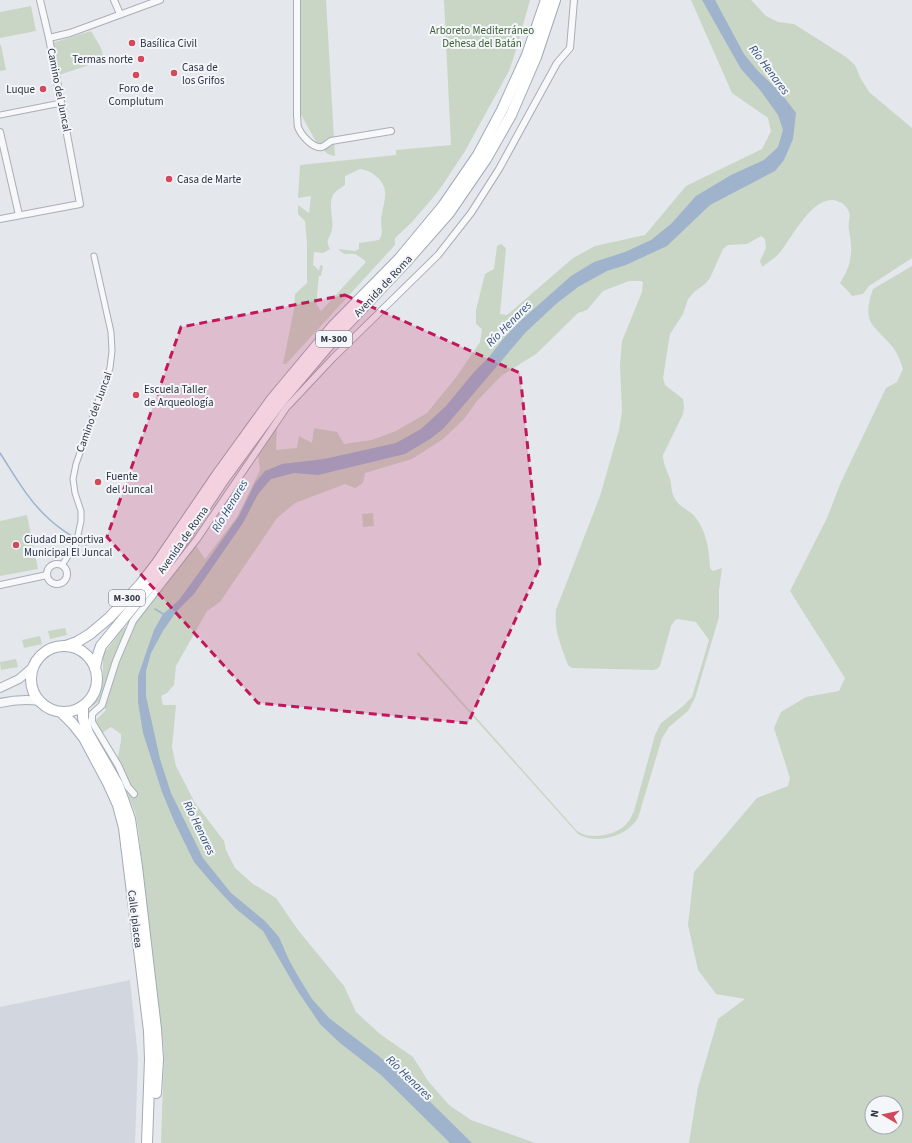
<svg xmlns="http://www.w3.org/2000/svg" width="912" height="1143" font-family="'Source Sans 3',sans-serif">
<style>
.built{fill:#d2d6de}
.green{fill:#c9d6c5;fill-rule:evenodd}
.water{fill:#9fb4cc}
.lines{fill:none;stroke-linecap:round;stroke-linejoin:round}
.stream{stroke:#9fb4cc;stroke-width:1.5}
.pedestrian-casing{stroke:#a9aeb7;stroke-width:7}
.minor-casing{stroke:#a9aeb7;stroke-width:8}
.tertiary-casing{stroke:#a9aeb7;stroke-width:10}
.primary-casing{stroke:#a3abb8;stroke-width:12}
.pedestrian{stroke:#f7f8fa;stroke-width:5}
.minor{stroke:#f7f8fa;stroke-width:6}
.tertiary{stroke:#f7f8fa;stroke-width:8}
.primary{stroke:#fff;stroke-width:10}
.marked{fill:#c2185b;fill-opacity:0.2;stroke:#c2185b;stroke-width:3;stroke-dasharray:8 5;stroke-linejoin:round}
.poi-dot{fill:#d1495b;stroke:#f4f6f9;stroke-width:1.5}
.labels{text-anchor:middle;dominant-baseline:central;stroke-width:4;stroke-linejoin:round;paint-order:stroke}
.shield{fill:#f4f6f9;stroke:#676e7b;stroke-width:1}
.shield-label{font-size:10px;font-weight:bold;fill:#2b3445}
.park-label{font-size:11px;fill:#3f6138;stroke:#f4f6f9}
.poi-label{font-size:11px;fill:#2b3445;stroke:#f4f6f9;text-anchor:start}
.street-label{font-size:11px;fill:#2b3445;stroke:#f4f6f9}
.water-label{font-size:12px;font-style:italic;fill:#34527a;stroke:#f4f6f9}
</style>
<rect width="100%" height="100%" fill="#e4e7ec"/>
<path class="built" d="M130 980 138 1058 135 1143H0V1007Z"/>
<g class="green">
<path d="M301 0H326L335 156 328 154 318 145 300 113Z"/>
<path d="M444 0H530L516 50 509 71 465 151 442 186 431 200 411 223 395 238V245L286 364H283L294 309 295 294 307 283V244L305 221 298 214V205L309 213 311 196 298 198 300 165 396 155V150L451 145ZM360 169C368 170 371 172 377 177 392 190 382 204 381 221 381 229 384 232 379 240L359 243V249L355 251 338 249 344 254H355L363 259 366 262 321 311 317 305V294L319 276H321L323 266 320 265 319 271 316 267 313 265 314 252 323 253 330 249C324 239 331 238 332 229 334 218 328 206 333 195 335 191 341 188 345 185V176Z"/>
<path d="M691 0H751L766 16 778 22 794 24 846 57 855 65 860 77 869 92 912 128V258L869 286 863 294 852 296 849 292 840 283C852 265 853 250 849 230 847 224 852 216 848 210 846 206 843 203 839 202 816 190 793 236 781 251 776 258 768 262 762 267L760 261 766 248 765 239 761 236 747 244 728 245 723 249 710 278 705 284 694 292 688 299 683 314 670 334 663 378 665 385 683 399 684 407 683 414 663 455C663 464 667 470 670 479 672 487 671 495 677 502 682 508 691 511 696 518 707 533 709 550 710 568L713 571 722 568 719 590V617L695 698 688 711 669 727 662 738 638 818C626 837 597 845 578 834L417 654 418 652 577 831C579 832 582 834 585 835 599 838 619 834 628 822 631 819 632 814 634 811L655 735 661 723 682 707 692 697 709 640 696 622 678 619 675 620 671 626 660 666 657 669 653 670 572 668 568 665C561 645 554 632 556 610L600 496 619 430 622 412 620 365 622 341 642 292 643 282 641 281H629L603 291 587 310 578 313 536 354 501 376 477 401 464 419 443 439 412 459 365 473 363 483 355 488 345 484 295 503 277 518 220 602 207 611 176 666 174 685 167 693 161 696 163 705H176L172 747 176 766 195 803 224 841 226 850 235 868 253 884 276 898 298 930 344 986 356 1012 380 1034 413 1057 428 1081 449 1105 471 1120 535 1143H161L164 1054 163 1041 138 828 135 812 116 767 121 741V734L111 727 102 733 95 721 106 710 100 701 91 707V705L99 692 103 680V655L122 629 134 623 152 601 165 587 195 544 205 559 237 517 260 470 258 454 277 425 276 450 297 448 299 436 312 443 314 428 337 432 344 444 372 440 396 431 427 413 457 376 480 342 482 329 476 324V310L485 274 494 269 497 246 501 244 506 248 500 314 507 315 573 258 595 246 645 235 686 186 762 149 771 131 768 118 732 93Z"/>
<path d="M31 6 36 31 0 38V12Z"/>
<path d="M91 31 101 48 104 60 59 75 52 43Z"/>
<path d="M0 45H1L6 70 0 71Z"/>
<path d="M912 266V1143H689L698 1087 718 1019 745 999 716 994 698 970 688 925 694 872 757 798 788 786 790 778 774 728 781 712 806 697 839 691 845 678 790 591 827 518 841 482 886 388 897 382 903 369C900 360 897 351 890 344 886 339 881 335 877 330 864 318 868 304 873 289ZM872 1103H896V1127H872Z"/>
<path d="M373 513 374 526 363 527 362 514Z"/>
<path d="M27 515 38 569 0 576V521Z"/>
<path d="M65 628 67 635 50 639 48 631Z"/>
<path d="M40 636 42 644 24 648 22 640Z"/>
<path d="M16 659 18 667 1 670 0 662Z"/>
</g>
<path class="water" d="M702 0H715L744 54 757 70 781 93 796 113 793 139 784 160 775 171 710 205 667 246 626 265 607 271 578 287 556 304 525 333 463 406 443 429 430 439 405 454 318 475 294 473 271 479 258 494 243 523 194 594 176 612 163 631 151 653 146 671V696L160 759 171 793 203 858 231 893 265 921 279 937 289 960 298 976 312 999 329 1018 402 1074 472 1143H450L381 1075 340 1043 320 1024 297 990 263 931 235 908 211 882 194 862 174 821 162 792 143 733 138 702V676L154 630 163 614 179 600 203 567 239 516 255 483 265 471 282 464 324 459 396 443 421 429 446 406 474 372 489 357 503 339 518 323 571 276 594 262 625 252 651 240 671 224 696 196 731 175 764 160 778 147 783 130 778 115 760 90 741 69Z"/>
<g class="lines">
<g class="stream">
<path d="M0 453C15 476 28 500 48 518 59 529 73 537 86 545"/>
<path d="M155 609 165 615"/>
</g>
<defs>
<g id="pedestrian">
<path d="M0 115 61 103"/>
<path d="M62 565 76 544 81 521V511L75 493 73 479 76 464 110 368 112 351 111 332 94 256"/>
</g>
<g id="minor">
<path d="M114 0 120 14"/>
<path d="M297 0V117C298 120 297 124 298 127 301 135 313 149 322 147 325 146 328 143 331 141L391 131"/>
<path d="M49 38 70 33 160 0"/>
<path d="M0 132 19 215"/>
<path d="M0 219 80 204 49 38 40 0"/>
<circle cx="57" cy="574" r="10"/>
<path d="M0 585 47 575"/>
<path d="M134 794 128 787 118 765 92 722V714L102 705 116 661 133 621 197 539 286 408 333 358 438 255 471 213 499 169 557 63 570 48 574 0"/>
</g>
<g id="tertiary">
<path d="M0 688 19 679 34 666"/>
<path d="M0 703C13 700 27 699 40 701"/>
</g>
<g id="primary">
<path d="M66 646 77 642 90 634 109 618 140 585 157 563 217 475 272 399 333 326 399 259 443 206 478 155 502 110 527 55 546 0"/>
<circle cx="64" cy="679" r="33"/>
<path d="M95 668 97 658 101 646 164 569 224 479 279 404 340 332 405 263 449 213 486 159 511 115 536 57 555 0"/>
<path d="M83 706V718L88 733 118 785 130 819 137 867 156 1029 158 1059 156 1093"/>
<path d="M61 712 73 724 84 738 108 783 118 805 124 828 149 1031 150 1059 147 1143"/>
</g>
</defs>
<use href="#pedestrian" class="pedestrian-casing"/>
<use href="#minor" class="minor-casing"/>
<use href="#tertiary" class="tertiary-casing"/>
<use href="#primary" class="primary-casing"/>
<use href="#pedestrian" class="pedestrian"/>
<use href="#minor" class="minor"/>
<use href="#tertiary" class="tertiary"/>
<use href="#primary" class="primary"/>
</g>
<path class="marked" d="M345 295 520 373 540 566 468 723 258 703 107 537 181 327Z"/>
<g class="poi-dot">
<circle cx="132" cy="43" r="4"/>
<circle cx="141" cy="59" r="4"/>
<circle cx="174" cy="73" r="4"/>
<circle cx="136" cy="75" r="4"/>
<circle cx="43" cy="89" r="4"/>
<circle cx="169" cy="179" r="4"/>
<circle cx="136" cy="395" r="4"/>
<circle cx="98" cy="482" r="4"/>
<circle cx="16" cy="545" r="4"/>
</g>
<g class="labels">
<g class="shield">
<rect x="316" y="331" width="36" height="16" rx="3"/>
<rect x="109" y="590" width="36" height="16" rx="3"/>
</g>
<g class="shield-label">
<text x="334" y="339">M-300</text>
<text x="127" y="598">M-300</text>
</g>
<g class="park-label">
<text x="482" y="30">Arboreto Mediterráneo<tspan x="482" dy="13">Dehesa del Batán</tspan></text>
</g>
<g class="poi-label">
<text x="140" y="43">Basílica Civil</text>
<text x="133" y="59" text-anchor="end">Termas norte</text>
<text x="182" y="67">Casa de<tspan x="182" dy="13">los Grifos</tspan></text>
<text x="136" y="88" text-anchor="middle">Foro de<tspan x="136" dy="13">Complutum</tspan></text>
<text x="35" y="89" text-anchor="end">Luque</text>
<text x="177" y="179">Casa de Marte</text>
<text x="144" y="389">Escuela Taller<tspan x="144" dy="13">de Arqueología</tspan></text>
<text x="106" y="476">Fuente<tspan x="106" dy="13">del Juncal</tspan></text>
<text x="24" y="539">Ciudad Deportiva<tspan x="24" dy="13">Municipal El Juncal</tspan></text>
</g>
<g class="street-label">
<text transform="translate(59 90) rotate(79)">Camino del Juncal</text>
<text transform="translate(383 286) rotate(-47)">Avenida de Roma</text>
<text transform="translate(94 412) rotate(-70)">Camino del Juncal</text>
<text transform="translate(183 540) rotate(-55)">Avenida de Roma</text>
<text transform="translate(135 919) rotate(83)">Calle Iplacea</text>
</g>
<g class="water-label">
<text transform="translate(769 70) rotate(53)">Río Henares</text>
<text transform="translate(509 324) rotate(-45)">Río Henares</text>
<text transform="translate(230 506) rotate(-59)">Río Henares</text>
<text transform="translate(199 828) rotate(64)">Río Henares</text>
<text transform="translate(409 1078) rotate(44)">Río Henares</text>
</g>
</g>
<g transform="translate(884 1115) rotate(279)"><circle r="19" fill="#f4f6f9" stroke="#a4a8b1"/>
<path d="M0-3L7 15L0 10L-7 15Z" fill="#d1495b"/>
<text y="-6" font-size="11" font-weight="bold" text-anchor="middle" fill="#2b3445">N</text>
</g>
</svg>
